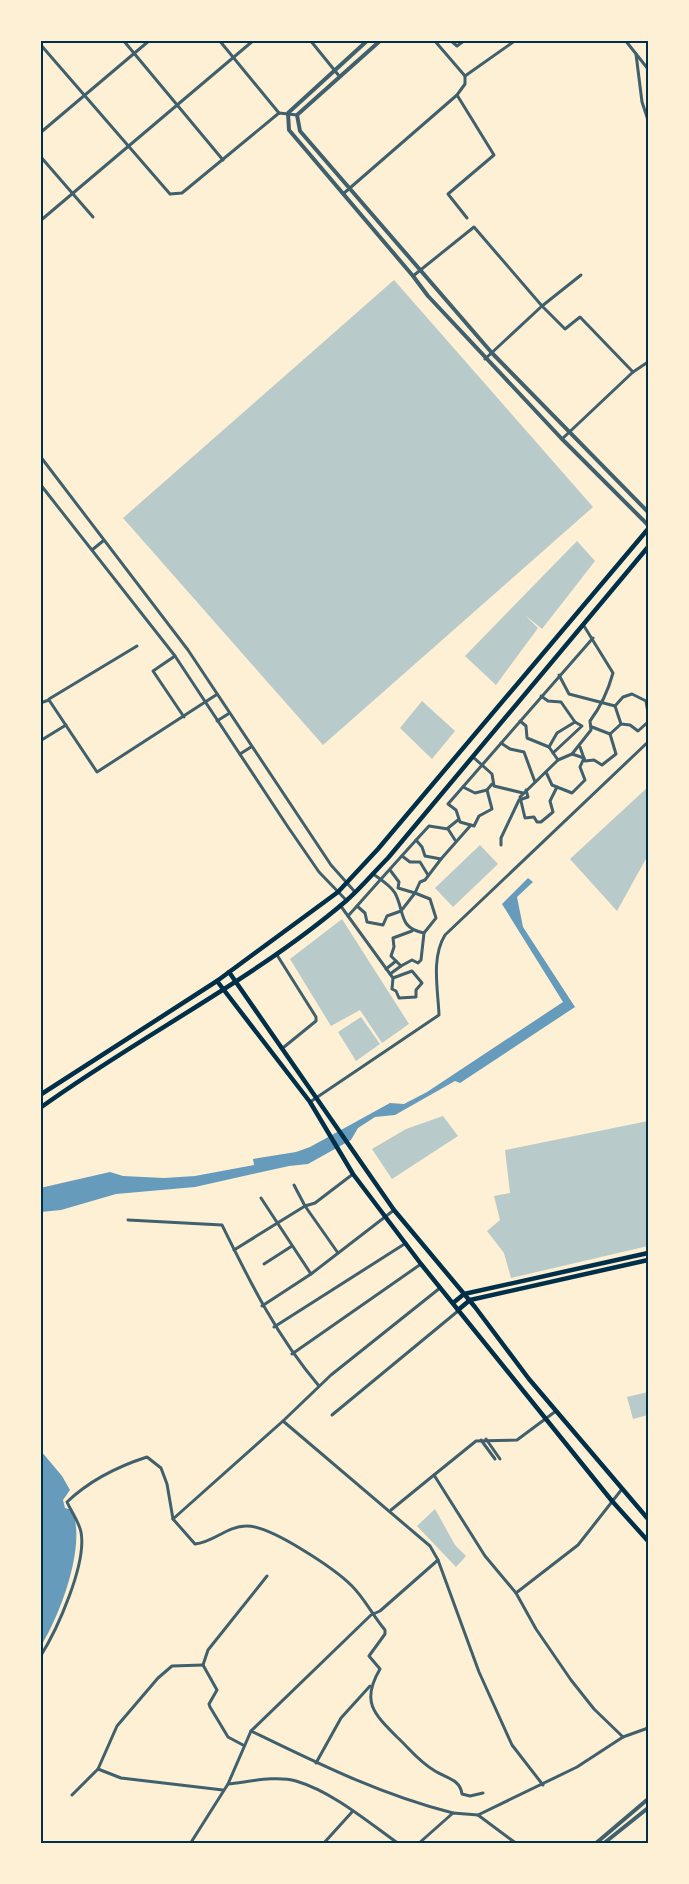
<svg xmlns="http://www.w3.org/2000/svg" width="689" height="1884" font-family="'IBM Plex Sans',sans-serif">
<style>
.green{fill:#b9caca}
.water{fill:#669bbc}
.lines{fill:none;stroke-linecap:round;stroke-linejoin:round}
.minor{stroke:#3f606c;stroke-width:3}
.tertiary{stroke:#3f606c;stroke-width:4}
.secondary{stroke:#003049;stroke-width:4.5}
.primary{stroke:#003049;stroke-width:5}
.neatline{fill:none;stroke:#003049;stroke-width:2}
</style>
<rect width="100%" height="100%" fill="#fdf0d5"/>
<g class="green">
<path d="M394 280 593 507 323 745 123 518Z"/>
<path d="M577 541 595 561 542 629 525 615 538 628 496 685 465 656Z"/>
<path d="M422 701 455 731 432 759 400 728Z"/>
<path d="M648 787V855L617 911 570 859Z"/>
<path d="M480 845 498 864 453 907 435 888Z"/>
<path d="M342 919 409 1024 382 1043 360 1010 331 1026 290 959Z"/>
<path d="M361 1017 380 1044 356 1061 338 1032Z"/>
<path d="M443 1116 458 1136 392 1179 372 1149 406 1129Z"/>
<path d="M648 1121V1246L511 1278 504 1253 487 1231 500 1220 494 1196 510 1193 505 1150Z"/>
<path d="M648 1392V1415L633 1419 627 1397Z"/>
<path d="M435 1509 455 1545 466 1556 456 1567 417 1526Z"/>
</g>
<g class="water">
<path d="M528 878 533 882 517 897 523 927 575 1007 460 1083 455 1081 395 1115 375 1117 358 1128 351 1140 308 1164 289 1166 195 1187 116 1194 61 1210 41 1212 40 1188 110 1172 123 1176 164 1178 195 1176 254 1165 253 1159 296 1152 310 1147 390 1103 404 1104 427 1092 563 1002 502 904Z"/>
<path d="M41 1451 62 1476 70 1490 63 1500 65 1508 72 1510C87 1545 60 1615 41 1646Z"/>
</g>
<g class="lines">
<g class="minor">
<path d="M123 40 223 160"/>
<path d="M219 40 279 113"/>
<path d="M310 40 340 77"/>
<path d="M434 40 465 76V84L457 95"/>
<path d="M450 40 457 46 465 40"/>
<path d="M625 40 648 69"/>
<path d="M40 44 170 194 182 193 279 113 297 115"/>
<path d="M636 54 642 102 648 120"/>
<path d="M465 76 516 40"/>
<path d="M40 133 150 40"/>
<path d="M40 156 93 217"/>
<path d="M343 194 457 95 494 155 448 194 467 218"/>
<path d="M40 221 254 40"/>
<path d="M581 275 542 306 565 329 580 317 633 372"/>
<path d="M413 276 474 227 542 306 485 359"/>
<path d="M562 439 633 372 648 362"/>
<path d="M40 456 188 650 331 865 355 892"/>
<path d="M40 484 175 656 288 827 319 872 346 900"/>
<path d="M92 550 103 541"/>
<path d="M175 656 153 671 184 717"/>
<path d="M559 675 569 694 615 706"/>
<path d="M541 696 548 701 561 702 575 722 582 726 553 753"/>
<path d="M49 699 137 646"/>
<path d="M40 703 49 700 97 772 216 695"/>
<path d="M648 713 646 701 632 694 623 697 615 706 621 724 630 725 638 731 648 722"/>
<path d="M217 721 228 714"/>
<path d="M520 721 526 726 527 738 549 747 558 760"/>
<path d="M592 727 610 734"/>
<path d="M610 734 621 724"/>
<path d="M40 741 66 725"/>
<path d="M501 743 510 749 524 752 535 782"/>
<path d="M549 747 557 733 575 722"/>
<path d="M580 747 585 761 594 760 602 765 616 754 610 734"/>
<path d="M240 754 251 747"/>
<path d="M473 757 492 774 494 786 523 793"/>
<path d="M546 772 552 785 572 793 585 780 580 767 584 758 572 754"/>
<path d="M492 784 487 790 492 809 479 816 474 826 460 822 456 810 448 804 593 638"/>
<path d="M463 787 475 793 487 790"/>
<path d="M557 787 550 801 553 812 541 822H537L534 817 525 818 520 797 558 760 572 754 591 730 590 721C602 705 608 691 613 673L584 626"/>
<path d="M448 828 458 820"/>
<path d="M416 840 422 847 425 856 441 859 471 825"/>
<path d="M501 845V838L519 800 528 797 526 790"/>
<path d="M402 856 410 862H420L428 875"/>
<path d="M390 870 399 882 398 888 415 893 420 882 425 880 441 859"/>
<path d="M373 874C380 879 390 885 395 893 405 912 398 928 424 933L436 918 430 899 415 893 401 911 387 916 383 925 367 922 365 913 357 906C381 879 405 852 429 826L448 829 455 840"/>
<path d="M340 905 393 978 392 989 396 991 399 998 416 997V990L422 983 412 971 393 978"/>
<path d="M348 916 357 906"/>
<path d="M412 931 393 938 394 947 391 956 401 966 412 960 418 963 421 960 424 933"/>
<path d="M277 955 316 1017V1021L284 1047"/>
<path d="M386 969 396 961"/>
<path d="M390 974 401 966"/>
<path d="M310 1102 439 1015C438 989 431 958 445 935L648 742"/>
<path d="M294 1185 305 1206 338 1253"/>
<path d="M261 1198 311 1274"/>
<path d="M128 1220 222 1225C250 1282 277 1337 319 1386"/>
<path d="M234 1250 305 1206 315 1203 353 1174"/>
<path d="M264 1264 292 1246"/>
<path d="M262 1306 311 1274 394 1210"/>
<path d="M274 1327 406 1243"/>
<path d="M292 1354 421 1264"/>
<path d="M556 1411 517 1440 476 1441 434 1475 485 1556 516 1593 536 1629 571 1680 594 1709 623 1737"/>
<path d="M332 1415 458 1311"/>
<path d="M283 1421 331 1375 440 1288"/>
<path d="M486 1439 500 1459"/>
<path d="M481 1440 495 1459"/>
<path d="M391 1510 434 1475"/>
<path d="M173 1519 283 1421 430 1546 438 1560 380 1611 371 1615 251 1731 228 1784 190 1844"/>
<path d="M438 1560 479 1672 512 1745 543 1785"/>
<path d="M516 1593 578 1545 622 1489"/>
<path d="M40 1657C57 1630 87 1564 81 1532 79 1522 71 1511 67 1502 90 1480 116 1467 147 1457L161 1468 167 1484 173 1519 195 1544C214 1542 227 1526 246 1526 270 1525 335 1569 352 1586 365 1599 373 1616 385 1630V1634L369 1656 380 1669C361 1701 373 1713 397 1737 410 1749 418 1761 435 1771 446 1778 460 1779 462 1794L470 1796 483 1793"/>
<path d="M251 1731C317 1763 381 1795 453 1813"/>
<path d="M243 1745 228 1737 210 1707 209 1704 217 1690 203 1665 208 1650 267 1576"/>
<path d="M316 1763 341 1718 370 1686"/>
<path d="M98 1769 121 1778 223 1790"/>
<path d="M228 1784C248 1782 276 1775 296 1781 333 1792 368 1822 399 1844"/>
<path d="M72 1795 98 1769 117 1726 158 1678 172 1666 203 1665"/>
<path d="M323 1844 352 1812"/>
<path d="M418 1844 453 1813 478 1815"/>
<path d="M517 1844 478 1815 577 1767 623 1737 648 1728"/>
</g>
<g class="tertiary">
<path d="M368 40 288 113 289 130 413 276 428 296 561 438 648 525"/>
<path d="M381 40 297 115 300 131 492 353 648 512"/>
<path d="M595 1844 648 1799"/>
<path d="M603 1844 648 1808"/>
</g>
<g class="secondary">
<path d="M229 972 394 1210 475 1307 529 1379 648 1519"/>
<path d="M217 981 310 1102 353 1174 421 1264 612 1501 648 1541"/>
<path d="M40 1095 217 981 338 892 378 849 648 529"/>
<path d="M40 1108C138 1037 255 979 346 901 361 888 374 872 388 858L648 547"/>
<path d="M453 1303 464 1294 648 1253"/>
<path d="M458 1310 470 1300 648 1260"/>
</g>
<path class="primary" d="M40 1842 42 1844"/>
</g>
<rect width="689" height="1884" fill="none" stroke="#fdf0d5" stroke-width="84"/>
<rect x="42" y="42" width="605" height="1800" class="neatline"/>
</svg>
